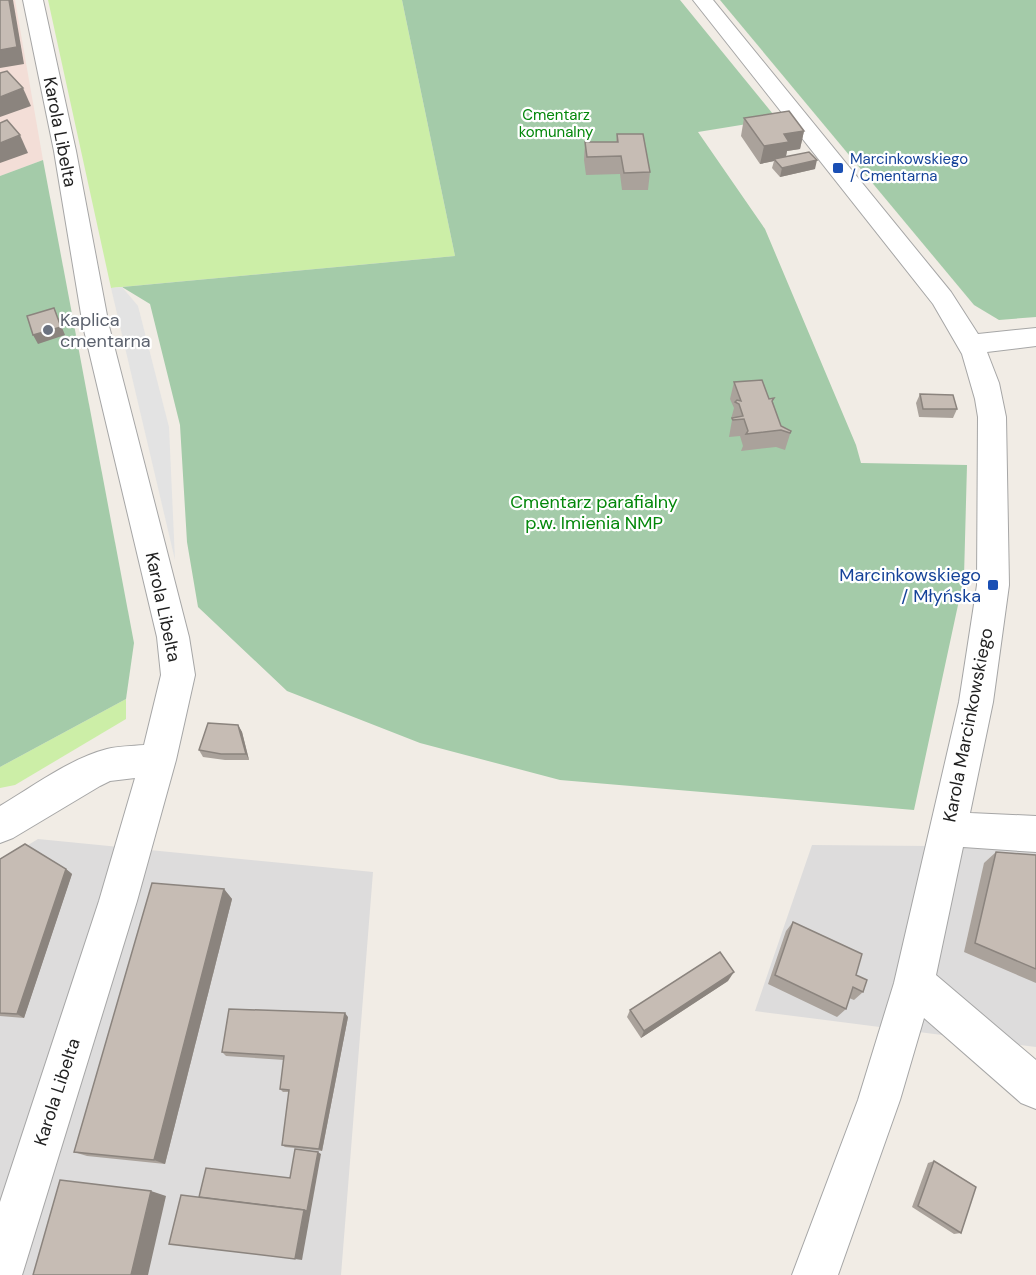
<svg xmlns="http://www.w3.org/2000/svg" width="1036" height="1275" font-family="'DM Sans',sans-serif">
<style>
.residential{fill:#dddcdc}
.military{fill:#f3ded7}
.grass{fill:#cceea7}
.cemetery{fill:#a4cba9}
.parking{fill:#e3e3e3}
.lines{fill:none;stroke-linecap:round;stroke-linejoin:round}
.minor-casing{stroke:#a6a6a6;stroke-width:2}
.minor{fill:#fff;fill-rule:evenodd}
.wall{fill:#aaa29b}
.shaded-wall{fill:#8b847e}
.building{fill:#c6bcb4;stroke:#8b847e;stroke-width:1.5}
.transit-dot{fill:#1a4fb4;stroke:#fff;stroke-width:2}
.worship-dot{fill:#6b7280;stroke:#fff;stroke-width:2}
.labels{text-anchor:middle;dominant-baseline:central;stroke-width:4.5;stroke-linejoin:round;paint-order:stroke}
.far-park-label{font-size:15px;fill:#03870a;stroke:#fff}
.far-transit-label{font-size:15px;fill:#164399;stroke:#fff;text-anchor:start}
.street-label{font-size:18px;fill:#1f1f1f;stroke:#fff}
.worship-label{font-size:18px;fill:#5b616d;stroke:#fff;text-anchor:start}
.park-label{font-size:18px;fill:#03870a;stroke:#fff}
.transit-label{font-size:18px;fill:#164399;stroke:#fff;text-anchor:end}
</style>
<rect width="100%" height="100%" fill="#f1ece5"/>
<g class="residential">
<path d="M38 839 373 872 341 1275H0V862Z"/>
<path d="M812 845 1036 847V1047L755 1011Z"/>
</g>
<path class="military" d="M0 0H15L43 160 0 176Z"/>
<g class="grass">
<path d="M48 0H402L455 256 111 288Z"/>
<path d="M126 699V719L15 785 0 788V767Z"/>
</g>
<g class="cemetery">
<path d="M402 0H680L777 119 698 132 765 229 856 445 861 463 967 465 964 577 914 810 560 780 420 743 287 691 198 607 187 542 180 425 150 304 122 287 455 256Z"/>
<path d="M720 0H1036V317L999 320 974 305Z"/>
<path d="M43 160 134 643 126 699 0 767V176Z"/>
</g>
<path class="parking" d="M122 287 138 306 169 427 175 560 111 288Z"/>
<g class="lines">
<defs>
<g id="minor">
<path d="M23 0H43L76 151 109 326 189 637 195 675 176 760 137 901 23 1272 22 1275H0V1202L99 901 135 778 110 781 100 786 13 838 0 843V806C32 787 71 758 107 749 118 746 132 746 144 745L161 675 157 637 83 326 54 151Z"/>
<path d="M693 0H713L951 292 978 334 1036 328V346L987 352 999 383 1006 417 1009 585 993 702 970 813 1036 816V852L963 847 936 975 1036 1060V1109L1021 1103 924 1018 900 1100 838 1275H792L858 1100 894 983 959 702 977 585 978 417 975 399 962 354 933 304Z"/>
</g>
</defs>
<use href="#minor" class="minor-casing"/>
<use href="#minor" class="minor"/>
</g>
<g class="wall">
<path d="M744 118 804 131 800 149 787 151 786 157 815 169 780 177 772 168 774 161 760 164 741 136Z"/>
<path d="M617 134 650 172 648 190H622L620 174 586 175 584 160 585 142H616Z"/>
<path d="M734 382 769 399 774 398 772 402 781 426 791 431 785 450 776 447 741 451 743 446 740 436 729 437 732 420 731 419 734 408 730 399Z"/>
<path d="M920 394 957 409 953 418 919 417 916 403Z"/>
<path d="M238 725 242 732 249 760H225L203 757 199 750Z"/>
<path d="M996 852 1036 855V983L964 952 984 863Z"/>
<path d="M0 859 66 869 72 874 24 1018 0 1016Z"/>
<path d="M224 889 232 899 165 1164 87 1156 74 1152Z"/>
<path d="M793 922 856 975 863 992 854 1000 849 998 846 1009 837 1017 768 984 786 931Z"/>
<path d="M728 981 641 1038 627 1017 630 1010Z"/>
<path d="M348 1017 322 1151 285 1147 282 1145 289 1092H283L280 1089 284 1060 226 1056 222 1052Z"/>
<path d="M934 1161 961 1233 954 1234 912 1207 928 1163Z"/>
</g>
<g class="shaded-wall">
<path d="M9 0H13L24 64 0 68V50Z"/>
<path d="M23 88 31 106 0 117V97Z"/>
<path d="M804 131 800 149 787 151 785 160 774 159V161L760 164 764 146 784 134Z"/>
<path d="M20 135 28 153 0 163V143Z"/>
<path d="M817 160 815 169 780 177 782 168Z"/>
<path d="M54 308 65 335 38 344 33 335Z"/>
<path d="M238 725 242 732 249 760 246 754Z"/>
<path d="M66 869 72 874 24 1018 17 1014Z"/>
<path d="M224 889 232 899 165 1164 154 1160Z"/>
<path d="M734 972 728 981 641 1038 644 1031Z"/>
<path d="M345 1013 348 1017 322 1151 319 1149Z"/>
<path d="M318 1152 321 1154 302 1260 295 1259 304 1210Z"/>
<path d="M151 1191 166 1196 148 1275H131Z"/>
</g>
<g class="building">
<path d="M0 0H9L17 47 0 50Z"/>
<path d="M7 71 23 88 0 97V73Z"/>
<path d="M789 111 804 131 784 134 789 142 764 146 744 118Z"/>
<path d="M7 120 20 135 0 143V123Z"/>
<path d="M617 134H643L650 172 624 173 621 156 587 157 585 142H618Z"/>
<path d="M809 152 817 160 782 168 774 159Z"/>
<path d="M54 308 61 327 33 335 27 316Z"/>
<path d="M762 380 769 399 774 398 772 401 781 426 791 431 790 433 781 430 746 434 748 431 744 419 733 420 732 418 743 416 739 404 735 402 737 400 741 401 734 382Z"/>
<path d="M920 394 953 395 957 409H923Z"/>
<path d="M208 723 238 725 246 754H221L199 750Z"/>
<path d="M25 844 66 869 17 1014 0 1013V859Z"/>
<path d="M996 852 1036 855V969L975 943Z"/>
<path d="M152 883 224 889 154 1160 74 1152Z"/>
<path d="M793 922 862 954 856 975 867 980 863 992 853 987 846 1009 775 975Z"/>
<path d="M720 952 734 972 644 1031 630 1010Z"/>
<path d="M229 1009 345 1013 319 1149 282 1145 289 1090 280 1089 284 1056 222 1052Z"/>
<path d="M295 1149 318 1152 307 1211 304 1210 199 1197 206 1168 290 1178Z"/>
<path d="M934 1161 976 1187 961 1233 918 1206Z"/>
<path d="M60 1180 151 1191 131 1275H33Z"/>
<path d="M181 1195 304 1210 295 1259 169 1244Z"/>
</g>
<g class="transit-dot">
<rect x="832" y="162" width="12" height="12" rx="3"/>
<rect x="987" y="579" width="12" height="12" rx="3"/>
</g>
<circle class="worship-dot" cx="48" cy="330" r="6"/>
<g class="labels">
<g class="far-park-label">
<text x="556" y="115">Cmentarz<tspan x="556" dy="17">komunalny</tspan></text>
</g>
<g class="far-transit-label">
<text x="850" y="159">Marcinkowskiego<tspan x="850" dy="17">/ Cmentarna</tspan></text>
</g>
<g class="street-label">
<text transform="translate(60 132) rotate(79)">Karola Libelta</text>
<text transform="translate(163 607) rotate(78)">Karola Libelta</text>
<text transform="translate(968 725) rotate(-79)">Karola Marcinkowskiego</text>
<text transform="translate(57 1092) rotate(-72)">Karola Libelta</text>
</g>
<g class="worship-label">
<text x="60" y="320">Kaplica<tspan x="60" dy="21">cmentarna</tspan></text>
</g>
<g class="park-label">
<text x="594" y="502">Cmentarz parafialny<tspan x="594" dy="21">p.w. Imienia NMP</tspan></text>
</g>
<g class="transit-label">
<text x="981" y="575">Marcinkowskiego<tspan x="981" dy="21">/ Młyńska</tspan></text>
</g>
</g>
</svg>
